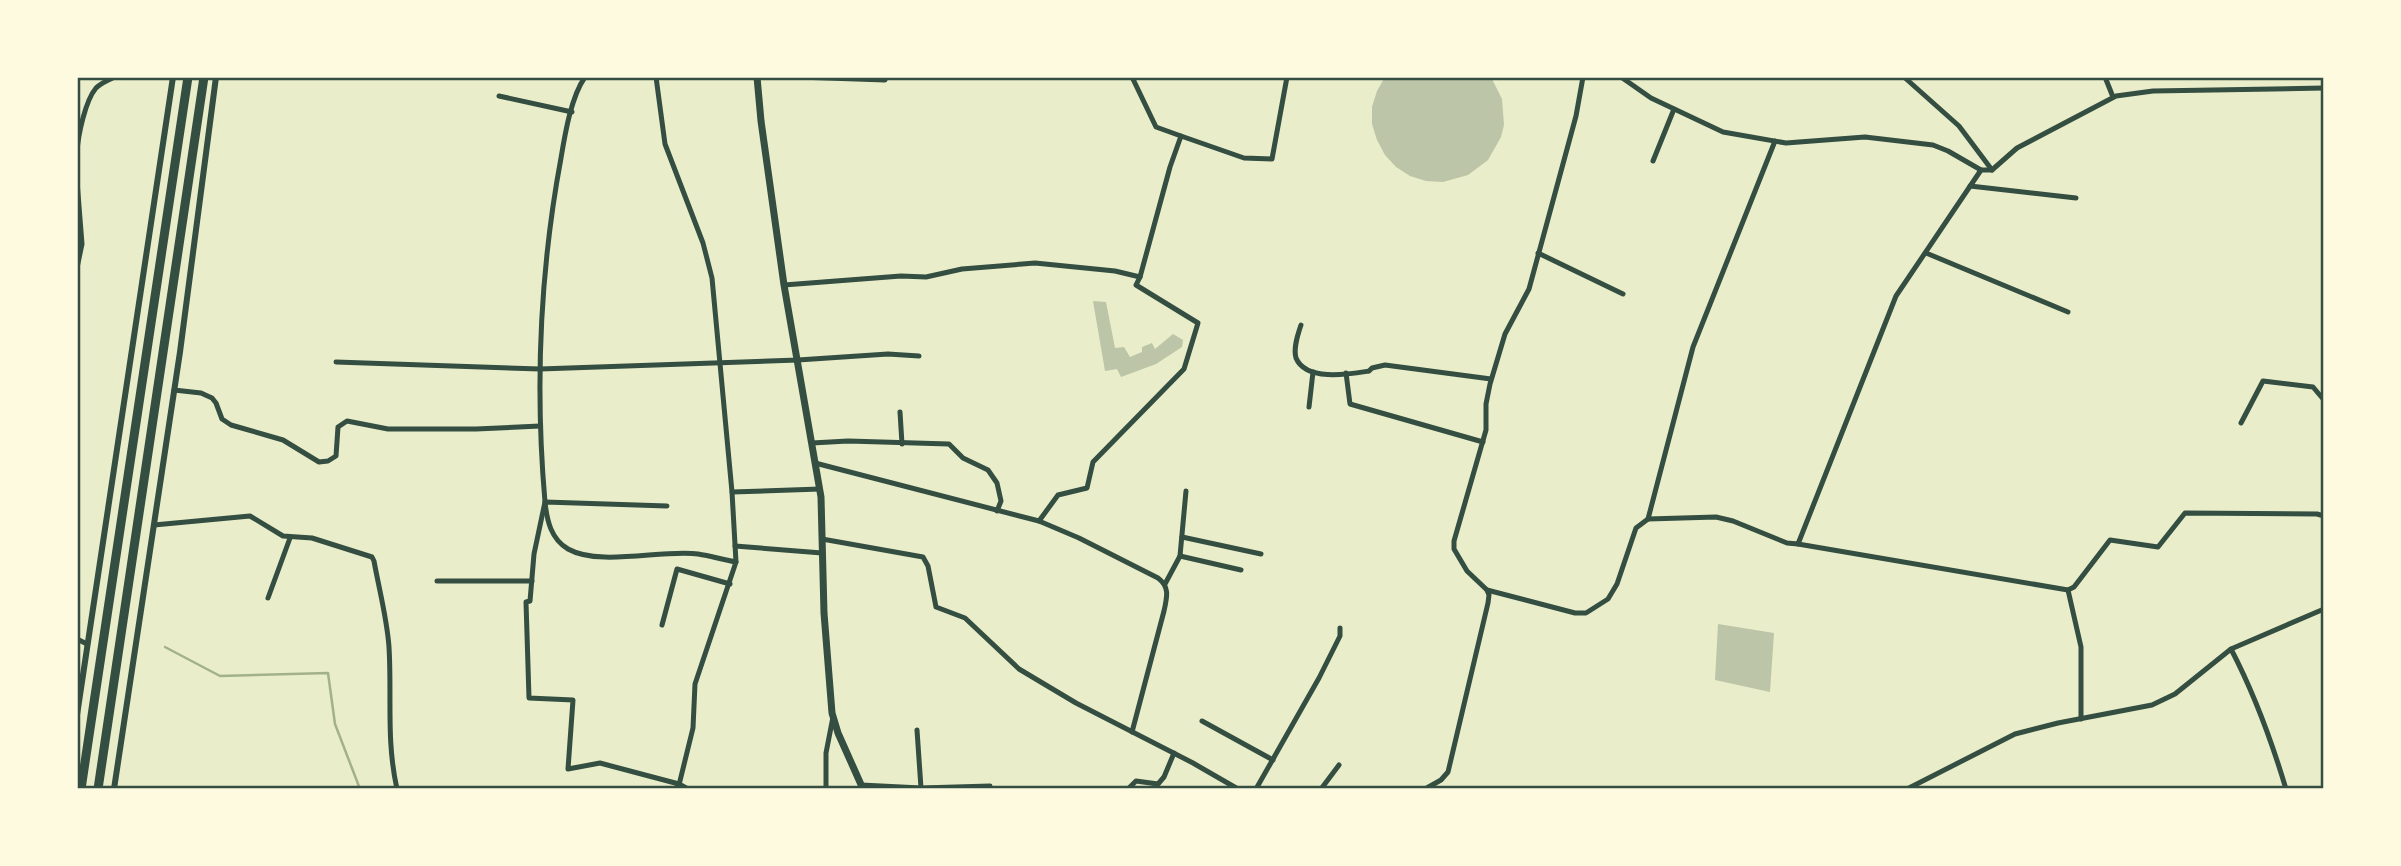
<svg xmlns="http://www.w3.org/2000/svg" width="2401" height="866" font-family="Signika,sans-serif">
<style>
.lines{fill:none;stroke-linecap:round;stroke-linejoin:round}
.stream{stroke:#a3b18a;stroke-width:2.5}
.building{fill:#bcc5a7}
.minor{stroke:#344e41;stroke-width:5}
.tertiary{stroke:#344e41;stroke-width:6}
.secondary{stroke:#344e41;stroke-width:7}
.trunk{stroke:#344e41;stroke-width:9}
.neatline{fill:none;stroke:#344e41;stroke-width:2.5}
</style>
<rect width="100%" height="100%" fill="#e9edc9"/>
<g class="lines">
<path class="stream" d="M165 647 220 676 328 673 335 724 360 789"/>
</g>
<g class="building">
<path d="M1385 77H1491L1502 99 1504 125 1501 137 1488 160 1468 175 1443 182 1426 181 1410 176 1396 167 1385 155 1377 140 1372 124V107L1377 91Z"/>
<path d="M1093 301 1106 302 1115 348 1124 347 1130 357 1142 352V347L1152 343 1155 349 1173 334 1183 340 1182 347 1156 364 1121 377 1117 369 1105 371Z"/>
<path d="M1718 624 1774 633 1770 692 1715 680Z"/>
</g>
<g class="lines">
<g class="minor">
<path d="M585 77C571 97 565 134 561 158 540 271 535 388 545 502 547 521 551 539 568 549 600 567 663 549 698 554 711 556 724 560 736 562L695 684 693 728 678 789"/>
<path d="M656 77 665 144 703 243 712 278 732 492 736 562"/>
<path d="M798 77 885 80 886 77"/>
<path d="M1132 77 1156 127 1181 136"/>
<path d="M1583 77 1576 116 1529 289 1505 334 1490 384 1486 404V430L1454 541V549L1467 571 1487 590 1575 613H1586L1608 599 1617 584 1636 528 1648 519 1716 517 1733 521 1787 543 1798 544 1896 296 1981 170"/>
<path d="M1621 77 1651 98 1723 132 1786 143 1865 137 1933 145 1948 151 1981 170H1992L2017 148 2116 96 2153 91 2324 88"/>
<path d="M1904 77 1959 126 1992 170"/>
<path d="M2105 77 2113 97"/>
<path d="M499 96 572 112"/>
<path d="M77 152C78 136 85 101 96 88 101 83 108 80 115 77"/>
<path d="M1653 161 1674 109"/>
<path d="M77 181 82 244 77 268"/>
<path d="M1970 186 2076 198"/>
<path d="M1538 253 1623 294"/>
<path d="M1926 253 2068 312"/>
<path d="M784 285 901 276 926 277 962 269 1035 263 1115 271 1140 277 1170 167 1181 136 1244 158 1272 159 1287 77"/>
<path d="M1301 325C1298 334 1293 348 1296 358 1306 382 1350 374 1369 371L1372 368 1385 365 1491 379"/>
<path d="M336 362 540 369 798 360 888 354 919 356"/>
<path d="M1346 373 1350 404 1483 442"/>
<path d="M174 390 201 393 212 398 216 403 222 419 231 425 283 440 319 462 328 461 336 456 338 427 347 421 388 429H476L540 426"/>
<path d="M1309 407 1313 372"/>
<path d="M900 412 902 444"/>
<path d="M2241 423 2263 381 2313 387 2324 400"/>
<path d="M812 443 848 441 949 444 963 458 988 470 997 483 1001 501 997 511"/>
<path d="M815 463 1039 521 1079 538 1158 578C1170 587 1167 597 1164 611L1132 732"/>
<path d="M732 492 820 489"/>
<path d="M667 506 545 502 534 554 530 601 526 602 529 698 573 700 568 769 600 763 679 784"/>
<path d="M1648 519 1693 347 1775 141"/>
<path d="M1039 521 1058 495 1087 488 1093 462 1184 369 1198 323 1136 285 1140 277"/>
<path d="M154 525 250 516 283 536 312 538 372 557 374 561C379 589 387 618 389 647 392 697 386 740 397 789"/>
<path d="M1182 537 1261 554"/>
<path d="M822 539 923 557 928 566 936 607 965 618 1019 669 1076 703 1193 763 1238 789"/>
<path d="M1798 544 2068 590 2074 587 2110 540 2158 547 2185 513 2317 514 2324 516"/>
<path d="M735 546 822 553"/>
<path d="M1180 556 1241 570"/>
<path d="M437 581H532"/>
<path d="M1165 584 1180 556 1186 491"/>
<path d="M2068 590 2081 647V719"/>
<path d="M268 598 290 538"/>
<path d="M662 625 677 569 730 584"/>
<path d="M77 639 87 644"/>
<path d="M2231 649C2255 695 2271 739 2286 789"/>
<path d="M1202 721 1273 760"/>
<path d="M917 730 921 788"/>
<path d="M861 785 921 788 990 786"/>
<path d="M677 787 679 784 688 789"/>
<path d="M826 789V753L833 717"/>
<path d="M1128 789 1136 781 1158 784 1164 777 1174 753"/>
<path d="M1256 789 1319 678 1340 636V628"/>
<path d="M1321 789 1339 765"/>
<path d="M1425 789 1441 780 1448 772 1488 603 1489 595 1487 590"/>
<path d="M1907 789 2015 734 2058 723 2152 705 2175 694 2231 649 2324 609"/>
</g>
<g class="tertiary">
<path d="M77 715 173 77"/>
<path d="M114 789 180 352 216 77"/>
</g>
<path class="secondary" d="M757 77 761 121 784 285 821 497 824 613 832 713 838 733 863 789"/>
<g class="trunk">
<path d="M81 789 188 77"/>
<path d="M98 789 204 77"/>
</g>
</g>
<rect width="2401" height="866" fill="none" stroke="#fefae0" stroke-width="158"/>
<rect x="79" y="79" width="2243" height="708" class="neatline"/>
</svg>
